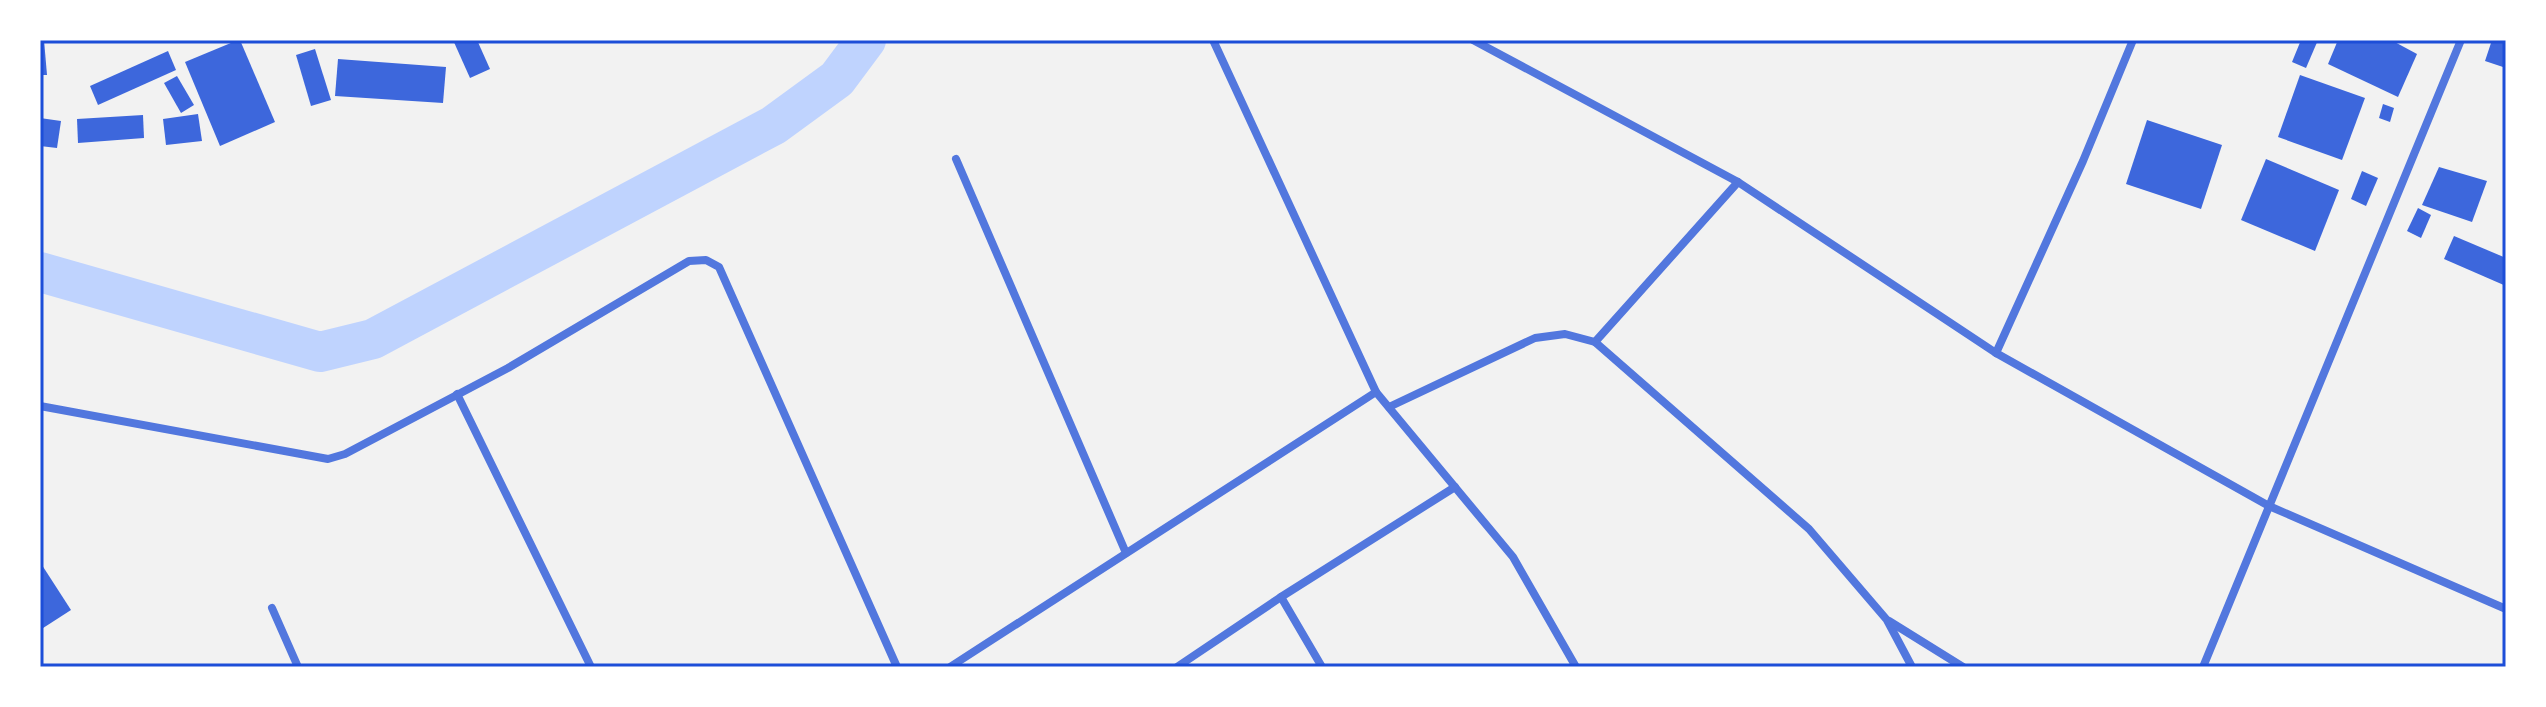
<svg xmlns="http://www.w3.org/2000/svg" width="2546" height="707" font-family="'Playfair Display',serif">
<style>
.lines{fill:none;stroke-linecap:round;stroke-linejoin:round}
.canal{stroke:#bfd3fe;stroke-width:40}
.building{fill:#3d67dc}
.minor{stroke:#5277de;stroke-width:8}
.neatline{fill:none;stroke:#1d4ed8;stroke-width:3}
</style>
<rect width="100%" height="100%" fill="#f2f2f2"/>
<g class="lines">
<path class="canal" d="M40 272 320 352 373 339 774 125 837 79 866 40"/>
</g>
<g class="building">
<path d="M40 40H44L47 75H40Z"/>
<path d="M238 40H240L275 122 220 146 185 62Z"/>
<path d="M453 40H477L490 69 470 78Z"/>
<path d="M2301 40H2318L2306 68 2292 62Z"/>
<path d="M2338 40H2391L2417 54 2398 97 2328 64Z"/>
<path d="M2492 40H2506V68L2485 61Z"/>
<path d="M315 49 331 100 311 106 296 55Z"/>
<path d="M168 51 176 70 98 105 90 86Z"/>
<path d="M338 59 446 67 443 103 335 96Z"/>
<path d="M2300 75 2365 98 2342 160 2278 137Z"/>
<path d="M177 76 194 105 181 113 164 83Z"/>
<path d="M2383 104 2394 108 2390 122 2379 118Z"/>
<path d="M198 114 202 141 166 145 163 119Z"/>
<path d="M143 115 144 138 78 143 77 119Z"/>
<path d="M40 118 61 121 57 148 40 146Z"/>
<path d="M2147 120 2222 145 2201 209 2126 184Z"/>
<path d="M2266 159 2339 190 2315 251 2241 220Z"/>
<path d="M2439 167 2487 181 2472 222 2422 205Z"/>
<path d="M2362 171 2378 178 2366 206 2351 199Z"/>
<path d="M2418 208 2431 215 2421 238 2407 231Z"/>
<path d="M2454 236 2506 258V286L2444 259Z"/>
<path d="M40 562 71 610 40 630Z"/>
</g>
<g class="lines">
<g class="minor">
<path d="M1213 40 1376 392 1513 557 1576 667"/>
<path d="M1473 40 1738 182 1996 353 2269 506 2506 609"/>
<path d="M956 159 1126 553"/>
<path d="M1595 342 1738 182"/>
<path d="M1996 353 2083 161 2133 40"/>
<path d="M457 394 591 667"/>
<path d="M40 406 328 459 345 454 508 368 689 261 706 260 719 267 897 667"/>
<path d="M1389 407 1535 338 1565 334 1595 342 1809 529 1887 620 1912 667"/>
<path d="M1281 597 1322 667"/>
<path d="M272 608 298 667"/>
<path d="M1889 621 1963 667"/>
<path d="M950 667 1376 392"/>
<path d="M1177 667 1281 597 1455 487"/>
<path d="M2203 667 2461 40"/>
</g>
</g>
<rect width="2546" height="707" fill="none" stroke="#ffffff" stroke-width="84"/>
<rect x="42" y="42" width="2462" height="623" class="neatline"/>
</svg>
